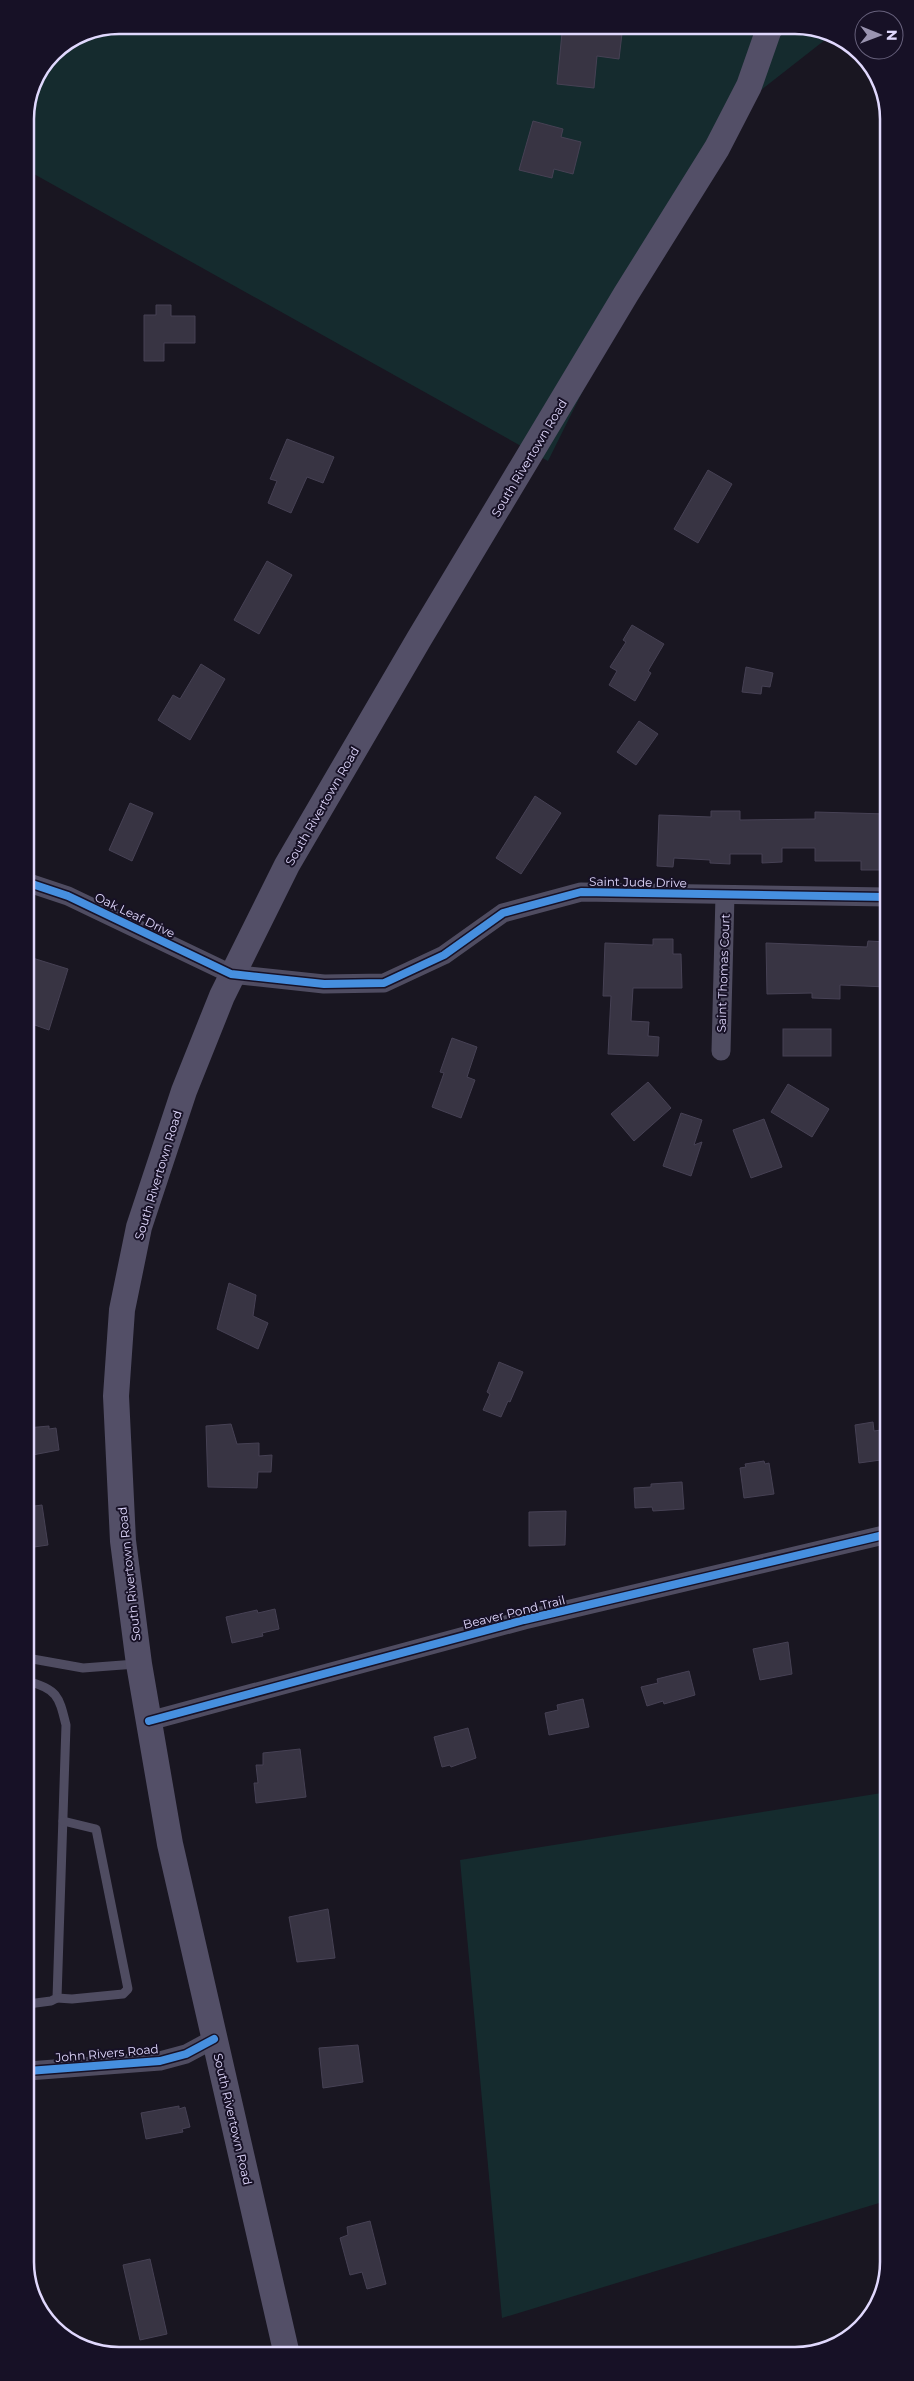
<svg xmlns="http://www.w3.org/2000/svg" width="914" height="2381" font-family="Montserrat,sans-serif">
<style>
.green{fill:#152b2e}
.building{fill:#383443;stroke:#464154}
.lines{fill:none;stroke-linecap:round;stroke-linejoin:round}
.lane{stroke:#4f4c61;stroke-width:9}
.street{stroke:#4f4c61;stroke-width:19}
.secondary{stroke:#534f67;stroke-width:26}
.cycleway-casing{stroke:#171126;stroke-width:11}
.cycleway{stroke:#468fdf;stroke-width:8}
.labels{text-anchor:middle;dominant-baseline:central;stroke-width:4;stroke-linejoin:round;paint-order:stroke}
.street-label{font-size:12px;fill:#e0d8fd;stroke:#171126}
.rim{fill:none;stroke:#e0d8fd;stroke-width:2.5}
</style>
<rect width="100%" height="100%" fill="#191621"/>
<g class="green">
<path d="M118 25H802L830 36 714 127 548 461 25 169V113L53 52 83 32Z"/>
<path d="M888 1792 889 2200 502 2318 460 1860Z"/>
</g>
<g class="building">
<path d="M601 25H623L619 59 597 56 594 88 557 84 562 33 568 34 569 30 600 33Z"/>
<path d="M533 121 563 129 561 137 581 142 573 174 554 169 552 178 519 170Z"/>
<path d="M156 305H171V316H195V343H164V361H144V315H156Z"/>
<path d="M287 439 334 457 323 483 307 477 291 513 268 503 277 481 270 479Z"/>
<path d="M708 470 732 484 698 543 674 529Z"/>
<path d="M267 561 292 575 259 634 234 620Z"/>
<path d="M632 625 664 644 648 671 651 673 635 701 609 685 617 671 610 667 626 642 623 640Z"/>
<path d="M201 664 225 679 190 740 158 720 173 695 180 699Z"/>
<path d="M746 667 773 673 770 687 762 686 761 694 742 692Z"/>
<path d="M639 721 658 734 636 765 617 752Z"/>
<path d="M535 796 561 813 521 874 496 858Z"/>
<path d="M130 803 153 813 132 861 109 850Z"/>
<path d="M711 811H740V820L815 819V812L887 814V860H881L880 870H861V861H815V848H782V862L762 863V854H730V864L710 863V860L674 858 673 867 657 866 659 815 711 817Z"/>
<path d="M653 939H673V954H681L682 988H633L631 1021 649 1022 648 1036 659 1037 658 1056 608 1054 611 996H603L605 943 653 945Z"/>
<path d="M868 941 887 942V987L840 985V999L812 998V993L767 994 766 943 867 947Z"/>
<path d="M26 956 68 969 49 1030 26 1022Z"/>
<rect x="783" y="1029" width="48" height="27"/>
<path d="M452 1038 477 1047 467 1077 475 1080 461 1118 432 1107 444 1073 440 1072Z"/>
<path d="M648 1082 671 1108 634 1141 611 1114Z"/>
<path d="M788 1084 829 1109 812 1137 771 1112Z"/>
<path d="M681 1113 702 1120 694 1145 702 1142 691 1176 663 1166Z"/>
<path d="M764 1119 782 1167 751 1178 733 1130Z"/>
<path d="M229 1283 256 1295 253 1316 268 1323 258 1349 217 1329Z"/>
<path d="M499 1362 523 1372 510 1402 508 1401 501 1417 483 1410 490 1394 487 1392Z"/>
<path d="M873 1422 874 1431 888 1429V1459L859 1463 855 1425Z"/>
<path d="M231 1424 237 1444 259 1443V1456L272 1455 271 1472H258L257 1488 208 1487 206 1426Z"/>
<path d="M49 1426V1429L56 1428 59 1450 27 1456V1428Z"/>
<path d="M764 1461 765 1464 769 1463 774 1494 744 1498 740 1468 746 1467 745 1464Z"/>
<path d="M682 1482 684 1509 653 1511 652 1507 635 1508 634 1488 651 1487V1484Z"/>
<path d="M42 1505 48 1545 27 1548V1507Z"/>
<path d="M566 1511 565 1545 529 1546V1512Z"/>
<path d="M275 1609 279 1629 262 1633 263 1636 232 1643 226 1617 257 1610 258 1613Z"/>
<path d="M788 1642 792 1674 760 1680 753 1649Z"/>
<path d="M689 1671 695 1695 664 1704 663 1701 647 1706 641 1687 658 1683 657 1679Z"/>
<path d="M583 1699 589 1727 549 1735 545 1713 558 1710 557 1705Z"/>
<path d="M468 1728 476 1758 451 1767 450 1765 442 1767 434 1737Z"/>
<path d="M300 1749 306 1797 256 1803 254 1783H258L256 1765H263V1753Z"/>
<path d="M328 1909 335 1958 297 1962 289 1917Z"/>
<path d="M358 2045 363 2082 323 2088 319 2048Z"/>
<path d="M179 2106V2109L185 2107 190 2127 182 2129 183 2132 146 2139 141 2113Z"/>
<path d="M370 2221 386 2284 367 2289 362 2272 350 2275 340 2238 348 2235 347 2227Z"/>
<path d="M150 2259 167 2334 140 2340 123 2265Z"/>
</g>
<g class="lines">
<g class="lane">
<path d="M27 1658 83 1668 136 1664"/>
<path d="M27 1681C58 1689 59 1697 66 1725L57 1998 51 2001 28 2004"/>
<path d="M57 1998 72 1999 123 1994 128 1989 96 1829 63 1821"/>
</g>
<g class="street">
<path d="M26 882 68 896 231 974 324 984 384 983 444 955 503 913 581 892 887 897"/>
<path d="M721 1051 725 895"/>
<path d="M149 1721 524 1620 888 1534"/>
<path d="M28 2071 160 2061 186 2054 214 2039"/>
</g>
<path class="secondary" d="M287 2355 170 1844 139 1664 123 1541 116 1396 122 1310 139 1227 184 1091 222 996 287 865 419 639 626 294 717 148 749 86 769 29 773 25"/>
<defs>
<g id="cycleway">
<path d="M26 882 68 896 231 974 324 984 384 983 444 955 503 913 581 892 887 897"/>
<path d="M149 1721 524 1620 888 1534"/>
<path d="M28 2071 160 2061 186 2054 214 2039"/>
</g>
</defs>
<use href="#cycleway" class="cycleway-casing"/>
<use href="#cycleway" class="cycleway"/>
</g>
<g class="labels">
<g class="street-label">
<text transform="translate(529 458) rotate(-59)">South Rivertown Road</text>
<text transform="translate(322 806) rotate(-60)">South Rivertown Road</text>
<text transform="translate(638 882) rotate(1)">Saint Jude Drive</text>
<text transform="translate(135 915) rotate(26)">Oak Leaf Drive</text>
<text transform="translate(723 973) rotate(-88)">Saint Thomas Court</text>
<text transform="translate(158 1175) rotate(-73)">South Rivertown Road</text>
<text transform="translate(129 1574) rotate(-96)">South Rivertown Road</text>
<text transform="translate(514 1612) rotate(-14)">Beaver Pond Trail</text>
<text transform="translate(107 2053) rotate(-5)">John Rivers Road</text>
<text transform="translate(233 2119) rotate(77)">South Rivertown Road</text>
</g>
</g>
<path d="M0 0H914V2381H0ZM119 34H795A85 85 0 0 1 880 119V2262A85 85 0 0 1 795 2347H119A85 85 0 0 1 34 2262V119A85 85 0 0 1 119 34Z" fill="#171126" fill-rule="evenodd"/>
<path class="rim" d="M119 34H795A85 85 0 0 1 880 119V2262A85 85 0 0 1 795 2347H119A85 85 0 0 1 34 2262V119A85 85 0 0 1 119 34Z"/>
<g transform="translate(879 35) rotate(91)"><circle r="24" fill="#171126" stroke="#67617c"/>
<path d="M0-4L9 19L0 12L-9 19Z" fill="#9a94b0"/>
<text y="-8" font-size="14" font-weight="bold" text-anchor="middle" fill="#e0d8fd">N</text>
</g>
</svg>
